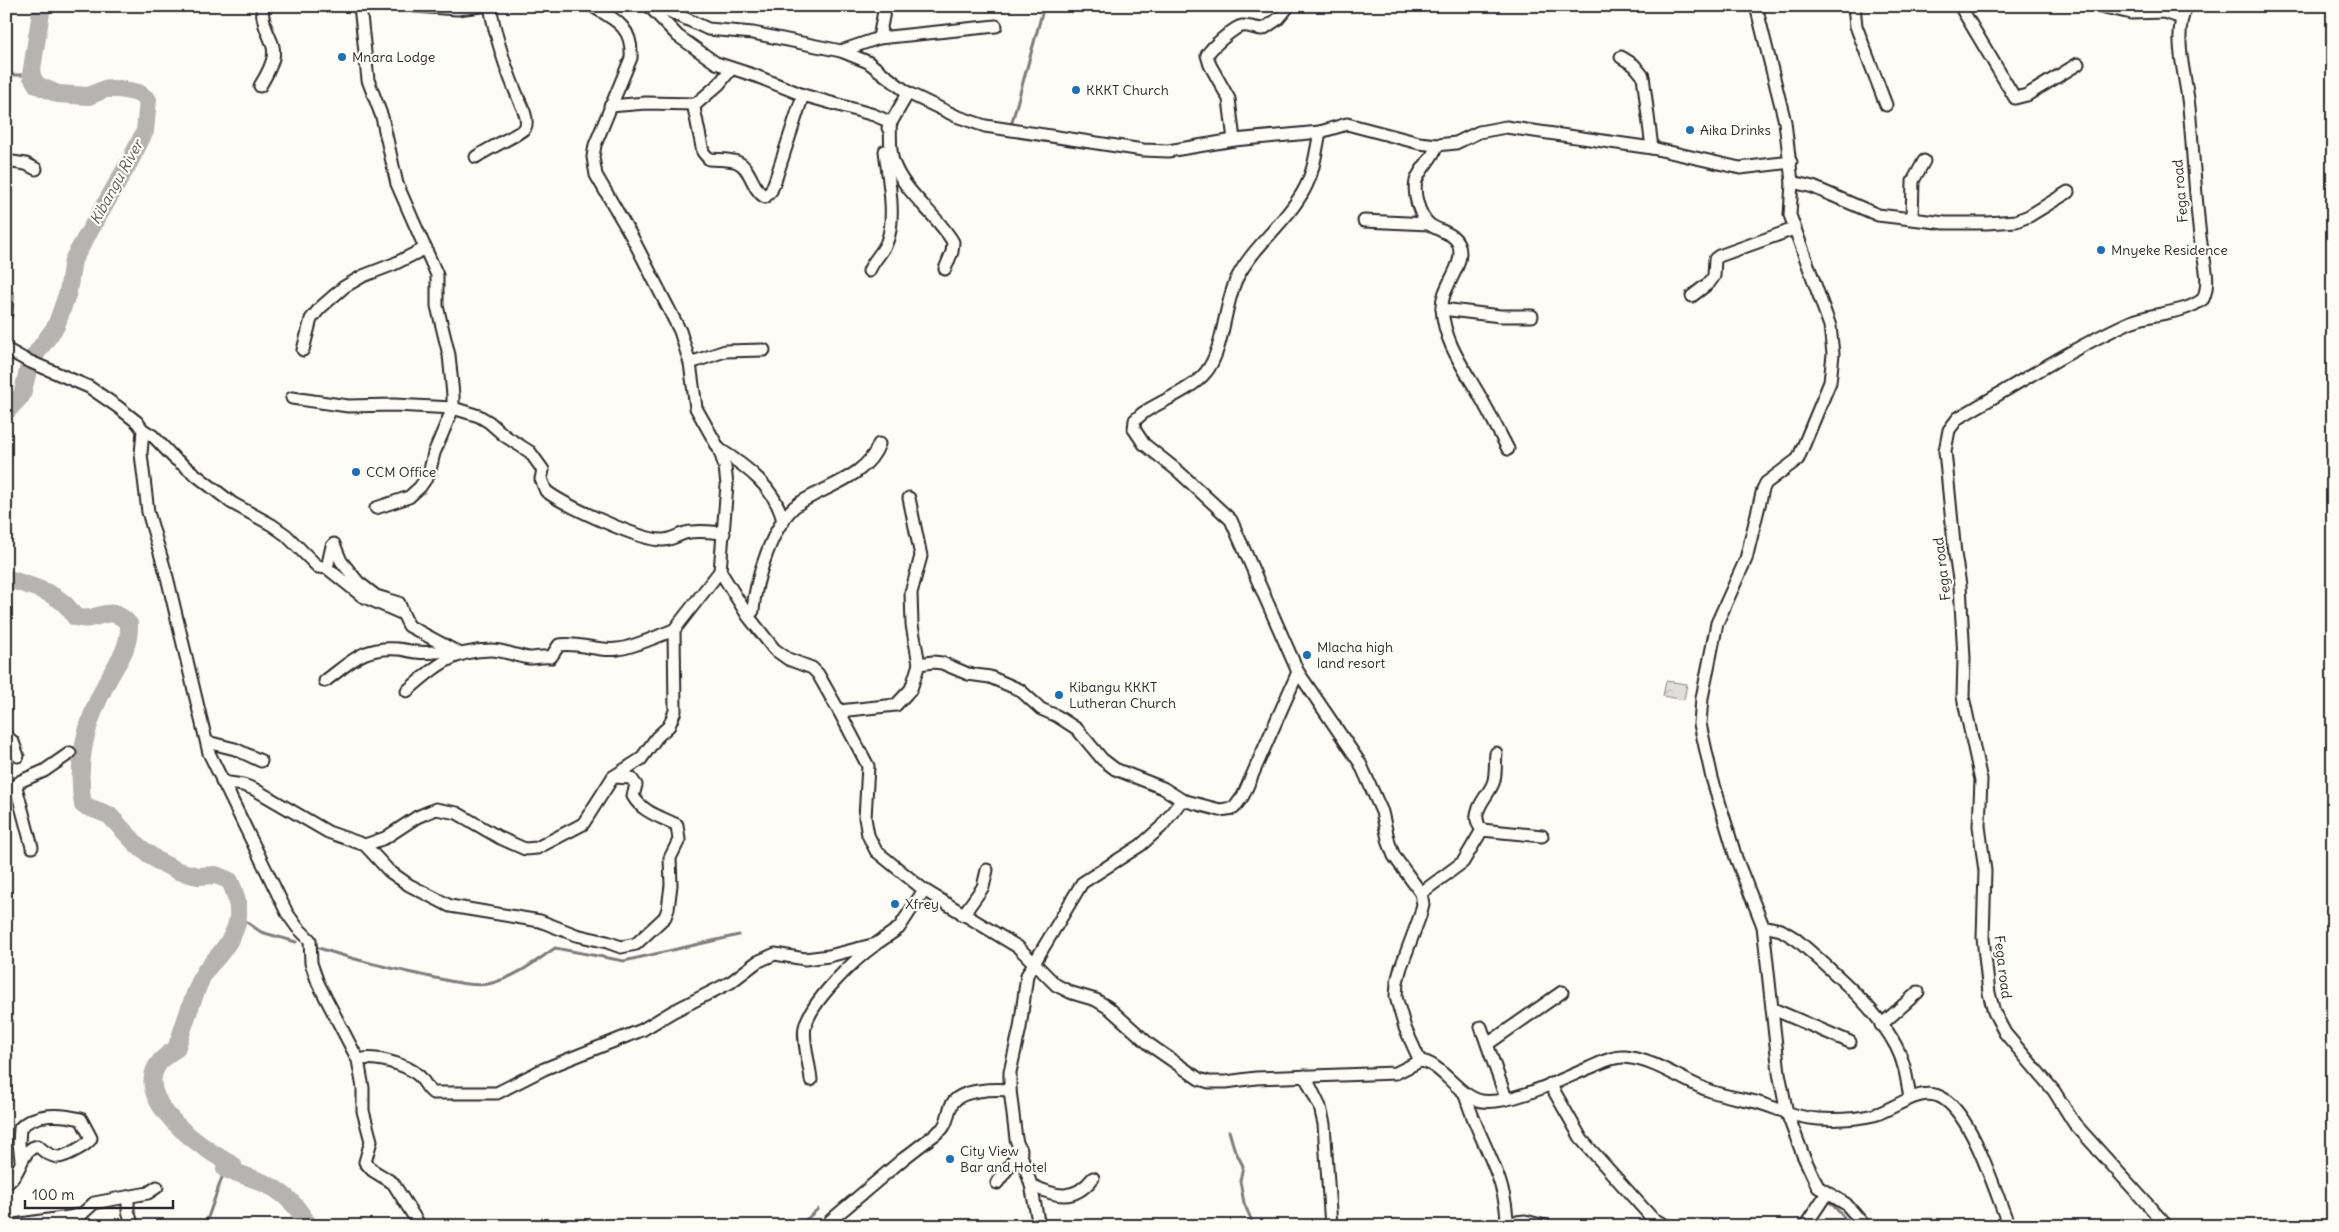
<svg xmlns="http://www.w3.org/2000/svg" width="2339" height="1232" font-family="Delius,sans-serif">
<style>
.built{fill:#edece8}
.forest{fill:url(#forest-crowns);stroke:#858482}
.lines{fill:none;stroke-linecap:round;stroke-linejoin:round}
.stream{stroke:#7e7d7b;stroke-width:3}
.river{stroke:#b5b4b1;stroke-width:18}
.minor-casing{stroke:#2b2b2b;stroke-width:15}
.minor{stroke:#fdfcf7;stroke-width:11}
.poi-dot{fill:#1f6fb2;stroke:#fdfcf7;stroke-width:2}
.labels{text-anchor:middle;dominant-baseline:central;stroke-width:4.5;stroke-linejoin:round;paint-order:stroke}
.poi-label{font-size:14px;fill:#2b2b2b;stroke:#fdfcf7;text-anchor:start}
.street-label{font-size:14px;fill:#2b2b2b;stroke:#fdfcf7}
.water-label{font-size:15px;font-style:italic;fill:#5b5b5a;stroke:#fdfcf7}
</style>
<defs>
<pattern id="forest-crowns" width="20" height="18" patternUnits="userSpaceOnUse" patternTransform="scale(1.25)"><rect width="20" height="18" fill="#dfdeda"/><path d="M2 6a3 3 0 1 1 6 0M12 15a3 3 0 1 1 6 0" fill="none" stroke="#c0bfbb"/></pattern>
</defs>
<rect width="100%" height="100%" fill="#fdfcf7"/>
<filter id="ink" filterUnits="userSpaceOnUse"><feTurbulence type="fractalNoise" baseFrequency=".02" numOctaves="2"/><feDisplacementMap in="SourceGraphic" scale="10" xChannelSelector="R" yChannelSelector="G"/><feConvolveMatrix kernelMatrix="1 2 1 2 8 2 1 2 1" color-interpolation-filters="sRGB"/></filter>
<g filter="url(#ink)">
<path class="built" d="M1929 1216 1952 1219 1957 1226H1907Z"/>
<path class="forest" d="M1666 681 1687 684 1684 700 1663 696Z"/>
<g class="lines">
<g class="stream">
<path d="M6 75H31"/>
<path d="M1012 122 1044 6"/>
<path d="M238 916 261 932 296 942"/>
<path d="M313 946C353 960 394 969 435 978 451 981 472 987 488 984 514 978 534 963 555 948L624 961 739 935"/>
<path d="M1229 1131 1234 1148 1243 1166 1240 1181 1244 1203 1254 1226"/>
<path d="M1830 1202 1852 1226"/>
<path d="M205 1226 225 1169"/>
<path d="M799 1226 818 1209"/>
</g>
<g class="river">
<path d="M6 412 22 395 30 362 56 326 68 292 73 260 130 161 145 131 148 100 139 93 119 89H105L89 96 58 94 37 85 31 75 42 6"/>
<path d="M6 578C31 587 62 592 75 617 98 624 108 601 129 624 130 652 114 665 103 690 85 726 76 764 83 805L109 815 138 846 158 861 178 871 198 876 216 875 230 881C244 912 240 929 219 955 214 961 208 967 204 973 192 997 185 1024 176 1049 111 1086 198 1147 233 1165L225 1169C264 1182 287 1187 309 1226"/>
</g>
<defs>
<g id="minor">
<path d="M360 6 368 80 382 117 397 184 437 275V306L449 355 453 395V408L434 453 429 474 420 487 409 497 376 508"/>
<path d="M415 6 457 9 482 6"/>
<path d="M592 6C616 20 633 27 631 58L595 145 593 157 596 175 632 237 680 331 690 363 696 408 719 449 725 467 727 485 720 571 748 616 774 649 788 659 812 668 818 674 839 711 868 766 865 818 868 835 876 851 924 890 1018 947 1056 985 1072 993 1096 1000 1109 1008 1150 1045 1199 1079 1209 1082H1226L1256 1078 1396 1073 1420 1061"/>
<path d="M649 6 678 36 716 63 756 76 803 95 874 115 890 122C891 135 889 148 893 161 903 192 936 213 953 242L952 252 945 269"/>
<path d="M658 6 708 29 753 33 841 51 868 62 908 93 956 116 985 126 1143 150 1168 151 1234 140 1320 132 1347 124 1419 143 1437 145 1456 143 1479 132 1506 127 1652 148 1740 168 1791 162"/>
<path d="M1756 6 1785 122 1792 182 1790 215 1830 326 1833 354 1830 382 1798 459 1766 483 1763 489 1746 559 1717 623 1702 698 1700 724 1712 778 1736 858 1763 926 1779 1073 1787 1113 1803 1155 1818 1187 1846 1204 1865 1226"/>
<path d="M1854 6 1856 26 1886 105"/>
<path d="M1960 6 2015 98 2027 95 2078 64"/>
<path d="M2100 6 2131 13 2164 12 2182 18"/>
<path d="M879 38 885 6"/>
<path d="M841 51 879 38 996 26"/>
<path d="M1621 57 1634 65 1643 76 1652 148"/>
<path d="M731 69 719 84 696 104 694 108 703 152 709 159C718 160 729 159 737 162 751 167 752 190 765 197L771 191 775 181 803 95"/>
<path d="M260 86C289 39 263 47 262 6"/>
<path d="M610 106 646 103 696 104"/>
<path d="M888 128 908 93"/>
<path d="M1320 132C1316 151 1314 172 1304 190 1286 223 1254 245 1237 278 1224 304 1224 350 1206 372 1193 389 1161 401 1143 413L1135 420 1134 429 1144 444 1178 471 1231 520 1298 672 1360 763 1382 812 1389 843 1394 856 1421 893 1423 904 1420 916 1401 967 1397 982 1396 997 1405 1028 1420 1061"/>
<path d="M1234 140 1229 99 1210 65 1207 55C1211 48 1234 27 1242 26 1248 25 1256 29 1263 29L1278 19 1289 6"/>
<path d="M1437 145C1433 159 1420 168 1416 181 1413 194 1419 215 1429 224 1439 232 1455 232 1459 246 1465 267 1441 286 1442 308 1444 343 1464 368 1481 398 1490 414 1499 432 1508 449"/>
<path d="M476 157C485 150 522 133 525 128 529 121 523 108 520 102 506 70 496 40 490 6"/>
<path d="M6 161 26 164 36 169"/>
<path d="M1792 182 1813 187 1878 215 1945 223H1987L2016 221 2029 216 2068 192"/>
<path d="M1912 218 1913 181 1924 161"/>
<path d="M1364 221 1429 224"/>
<path d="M869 271C873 261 881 254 886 244 897 220 888 177 885 151"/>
<path d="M1692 296 1709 283 1714 276 1715 259 1719 256 1794 229"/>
<path d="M1442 309 1500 316H1532"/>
<path d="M6 314 7 296"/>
<path d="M6 349 26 360 89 387 118 407 137 422 143 430 141 454 148 512 167 577 209 753 287 913 297 927 310 940 311 963 318 983 358 1060 363 1088V1111L371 1141 365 1162 372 1170 393 1183 420 1226"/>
<path d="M303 350 311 319 320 308 344 287 363 276 394 264 426 248"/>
<path d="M690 363 725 351 764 350"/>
<path d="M292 398 348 406 394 405 453 408 479 416 489 422 505 436 530 452 543 470 541 479 546 491C564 505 641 541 663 540 671 540 678 535 685 533 698 530 711 532 724 533"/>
<path d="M143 430 153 436 174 458 232 503 272 525 286 535 318 567 327 568 362 596 403 614 409 626 459 653"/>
<path d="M719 449C746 466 777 489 783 522"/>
<path d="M909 498 921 556 911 593 912 625 919 664"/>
<path d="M327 568 332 546 334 544 341 561 358 582 376 596 399 603 403 614"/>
<path d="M753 611C755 581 773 522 798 504 825 486 867 477 879 444"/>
<path d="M325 681C351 662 363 646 398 649 404 649 410 652 417 652 429 654 440 650 452 652"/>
<path d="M407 691C434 667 453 650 491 650 503 650 516 656 529 658 535 658 543 656 551 657L559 645C580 642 597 652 618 649 635 647 657 636 674 630"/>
<path d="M839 711 896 705 911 689 919 664 933 662 942 663 968 674 990 677 1020 690 1041 709 1057 716 1077 729 1102 759 1115 769 1163 788 1182 800 1220 810 1234 808 1243 796 1298 672"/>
<path d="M6 736 13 742 18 756"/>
<path d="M207 742 235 749 261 761"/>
<path d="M222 782 243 785 254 789 328 832 365 845 389 871 409 885 450 906 540 921 576 935 607 942 621 947 636 944 665 917 668 909 671 885 670 858 679 840 677 825C661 817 642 812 633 796L636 785 631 778 613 777"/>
<path d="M16 787 32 847"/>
<path d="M6 793 21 781 44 771 70 753"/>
<path d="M1482 830C1466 811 1492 794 1494 780 1496 772 1495 762 1496 753"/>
<path d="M365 845 385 838 417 817 436 809 457 813 500 838 525 849 537 848 583 824 613 777 641 759 657 737 669 726 675 711 674 630 720 571"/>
<path d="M1421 893 1463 862 1482 830 1542 836"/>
<path d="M963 915 983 887 987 870"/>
<path d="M1763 926 1781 930 1796 939C1830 969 1875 1006 1896 1046 1905 1063 1907 1080 1910 1098"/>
<path d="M1773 1009 1850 1042"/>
<path d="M1881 1025 1918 992"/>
<path d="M1481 1027 1506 1098"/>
<path d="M1489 1043 1562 992"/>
<path d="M358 1060C373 1055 406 1064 418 1075 424 1080 426 1088 433 1093H497L544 1069 642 1030 672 1012 731 982 757 962 775 954 805 959 829 956 876 944 899 928 924 890"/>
<path d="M1420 1061C1441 1062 1458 1097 1482 1101 1511 1105 1562 1079 1589 1068 1601 1063 1613 1056 1625 1057 1655 1060 1678 1078 1705 1089 1721 1096 1739 1098 1756 1102 1777 1108 1796 1118 1818 1119 1835 1120 1857 1119 1874 1115 1895 1109 1922 1084 1944 1099 1974 1119 1995 1192 2009 1226"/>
<path d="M1305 1076 1320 1107 1324 1124 1331 1226"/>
<path d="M811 1080C810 1066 802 1039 805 1027 811 1001 854 960 875 945"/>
<path d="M1550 1084 1582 1140 1652 1218 1666 1226"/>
<path d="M1465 1094C1477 1139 1508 1177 1507 1226"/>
<path d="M997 1183 1021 1150"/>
<path d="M6 1184C22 1174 21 1148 38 1146 44 1152 50 1156 58 1157 65 1157 90 1144 91 1138L81 1119C62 1114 35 1112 20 1128L19 1143 21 1160"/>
<path d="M1031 1185C1056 1197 1074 1202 1093 1178"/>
<path d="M128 1197V1211L133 1226"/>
<path d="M830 1221 903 1159 942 1129C949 1121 947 1113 952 1104 960 1089 995 1089 1010 1090"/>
<path d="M1507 1223 1525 1221 1545 1226"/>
<path d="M7 1226 69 1217 82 1214 94 1203 148 1193 157 1187"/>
<path d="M1039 1226 1031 1185 1016 1139 1010 1090V1072L1020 1028 1027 975 1082 883 1141 845 1161 827 1182 800"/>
<path d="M1805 1226 1827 1193"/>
<path d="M2167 1226 2074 1123 2054 1091 2005 1033 1994 1012 1989 993 1983 938 1985 871 1979 826 1981 780 1963 697 1964 658 1960 585 1955 554 1945 451 1949 430 1958 418C2014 386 2069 350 2128 323 2151 312 2183 315 2203 299 2212 280 2202 256 2200 236 2195 193 2193 150 2189 107 2186 75 2172 38 2186 6"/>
</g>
</defs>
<use href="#minor" class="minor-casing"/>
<use href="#minor" class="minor"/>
</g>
</g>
<g class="poi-dot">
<circle cx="342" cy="57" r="5"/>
<circle cx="1076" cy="90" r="5"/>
<circle cx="1690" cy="130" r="5"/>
<circle cx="2101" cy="250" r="5"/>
<circle cx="356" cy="472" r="5"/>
<circle cx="1307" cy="655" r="5"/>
<circle cx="1059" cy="695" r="5"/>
<circle cx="895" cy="904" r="5"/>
<circle cx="950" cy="1159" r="5"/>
</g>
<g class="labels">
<g class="poi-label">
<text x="352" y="57">Mnara Lodge</text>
<text x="1086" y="90">KKKT Church</text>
<text x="1700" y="130">Aika Drinks</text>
<text x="2111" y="250">Mnyeke Residence</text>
<text x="366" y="472">CCM Office</text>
<text x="1317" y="647">Mlacha high<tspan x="1317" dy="16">land resort</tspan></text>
<text x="1069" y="687">Kibangu KKKT<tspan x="1069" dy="16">Lutheran Church</tspan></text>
<text x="905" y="904">Xfrey</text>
<text x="960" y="1151">City View<tspan x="960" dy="16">Bar and Hotel</tspan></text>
</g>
<g class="street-label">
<text transform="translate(2180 191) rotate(-95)">Fega road</text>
<text transform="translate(1942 569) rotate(-97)">Fega road</text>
<text transform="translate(2003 967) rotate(83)">Fega road</text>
</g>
<g class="water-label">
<text transform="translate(116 182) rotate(-61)">Kibangu River</text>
</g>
</g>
<rect width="2339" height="1232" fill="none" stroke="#fdfcf7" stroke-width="25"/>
<rect x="12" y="12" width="2314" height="1207" fill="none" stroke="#2b2b2b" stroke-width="2" filter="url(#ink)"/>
<path d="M25 1200v8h148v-8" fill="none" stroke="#2b2b2b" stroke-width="2.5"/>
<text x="32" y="1200" font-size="15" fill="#2b2b2b" stroke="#fdfcf7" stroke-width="4" paint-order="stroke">100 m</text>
</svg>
